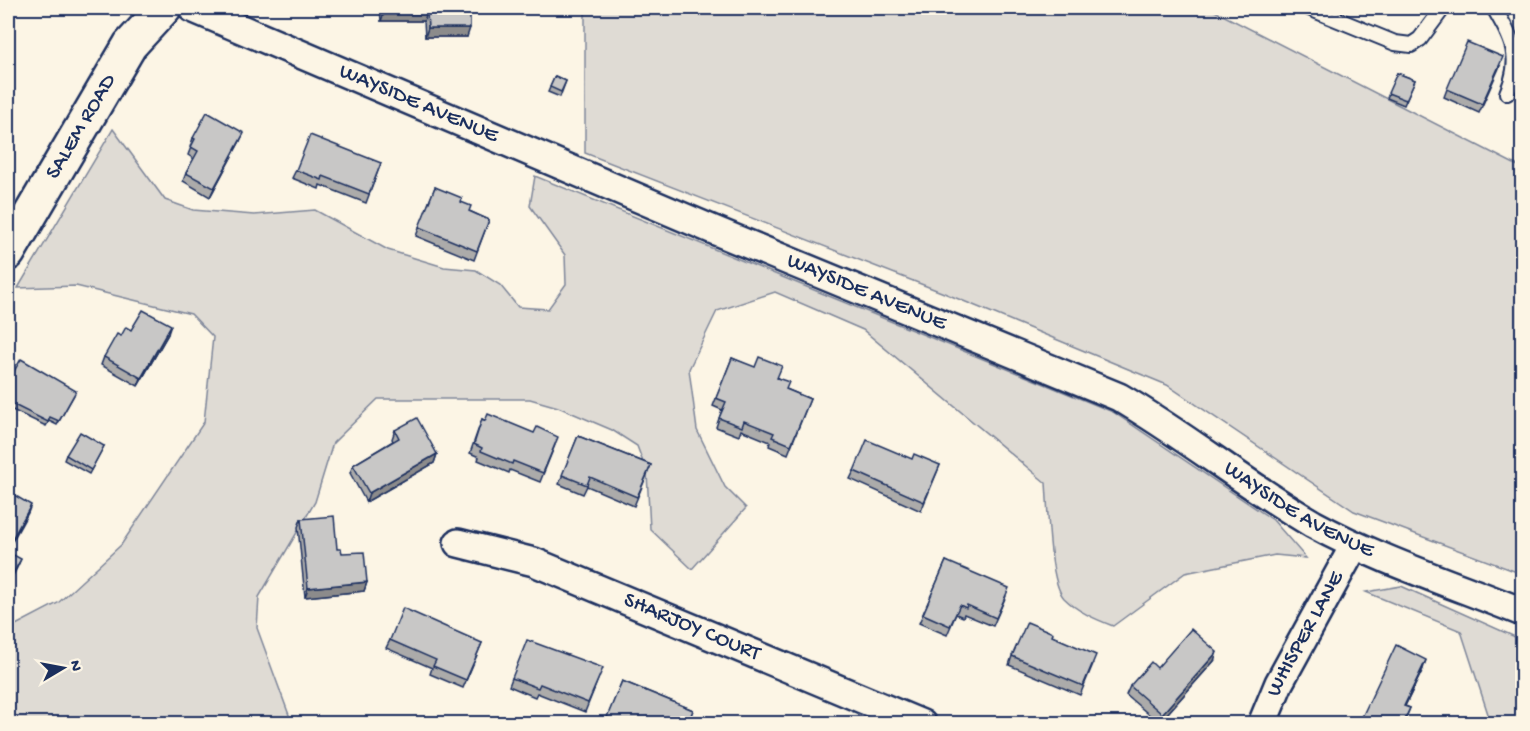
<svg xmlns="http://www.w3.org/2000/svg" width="1530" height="731" font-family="'Gochi Hand',sans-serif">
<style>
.green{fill:#dfdbd4;stroke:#7d8599;stroke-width:1.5}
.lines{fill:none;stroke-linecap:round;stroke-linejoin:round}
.service-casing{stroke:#1b2f5e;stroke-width:18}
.minor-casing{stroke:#1b2f5e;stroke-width:32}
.tertiary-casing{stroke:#1b2f5e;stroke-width:38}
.service{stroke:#fcf5e5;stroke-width:14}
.minor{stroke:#fcf5e5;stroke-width:27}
.tertiary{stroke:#fcf5e5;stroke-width:33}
.wall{fill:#acabaa;stroke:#1b2f5e;stroke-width:1.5}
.shaded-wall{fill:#8c8b8b;stroke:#1b2f5e;stroke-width:1.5}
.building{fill:#c8c7c6;stroke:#1b2f5e;stroke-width:1.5}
.labels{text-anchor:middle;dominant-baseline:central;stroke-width:4.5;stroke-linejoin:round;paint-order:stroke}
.street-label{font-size:22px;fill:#1b2f5e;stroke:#fcf5e5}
</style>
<rect width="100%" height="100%" fill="#fcf5e5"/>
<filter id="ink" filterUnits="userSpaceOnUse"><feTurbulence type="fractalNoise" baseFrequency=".0167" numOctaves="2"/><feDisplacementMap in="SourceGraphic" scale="12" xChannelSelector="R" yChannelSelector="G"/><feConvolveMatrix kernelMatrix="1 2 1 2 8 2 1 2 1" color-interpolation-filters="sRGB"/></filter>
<g filter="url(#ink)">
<g class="green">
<path d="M585 8H1209L1522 168V574L1354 511 1167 385 944 293 585 153Z"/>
<path d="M113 129 165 200 193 210 254 215 315 210 388 250 444 267 476 270 500 285 518 307 548 309 566 284 565 255 530 206 535 176 1113 412 1273 520 1306 558 1275 555 1185 573 1113 626C1095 619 1078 612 1064 598 1049 582 1048 507 1046 483L863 330 775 292 717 311 689 369 697 430 725 487 746 508 692 569 650 529 647 473 637 446 612 430 558 407 530 399H378L333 443 315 502 259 597 257 628 289 715 286 723 8 724V629L58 603 121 545 204 422 213 337 191 314 76 286 18 288Z"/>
<path d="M1401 586 1522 640V723H1483L1488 714 1461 631 1366 592Z"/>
</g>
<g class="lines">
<defs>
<g id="service">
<path d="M1309 8 1395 43 1411 45 1420 39 1443 8"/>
<path d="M1494 8C1512 39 1523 58 1507 93"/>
</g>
<g id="minor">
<path id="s1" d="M192 8 716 231 1119 397C1186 436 1246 485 1313 524 1379 560 1453 584 1522 612"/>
<path id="s2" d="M458 543 534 562 922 724"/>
<path id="s3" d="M1262 724 1279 683 1354 546"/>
</g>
<g id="tertiary">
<path id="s4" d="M8 253 130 45 164 8"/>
</g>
</defs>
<use href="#service" class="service-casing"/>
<use href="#minor" class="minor-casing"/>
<use href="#tertiary" class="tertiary-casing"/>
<use href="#service" class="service"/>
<use href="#minor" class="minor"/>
<use href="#tertiary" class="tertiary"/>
</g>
<g class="wall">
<path d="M380 8H470L467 37H425L424 21H381Z"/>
<path d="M1322 8H1334L1333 12Z"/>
<path d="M1500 66 1479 113 1444 97 1447 89Z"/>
<path d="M1397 73 1415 80 1404 105 1387 98Z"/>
<path d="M555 76 566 81 560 97 548 92Z"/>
<path d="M193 138 240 141 210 197 183 181 186 173 194 159 188 155 191 147H190Z"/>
<path d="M381 163 366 203 320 185 319 189 292 178 296 170Z"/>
<path d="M435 187 461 202 469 211 489 220 474 260 416 236Z"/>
<path d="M131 330 168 334 138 386 101 365 104 357 121 336Z"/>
<path d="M732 358 778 378 786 389 810 399 788 454 769 446 770 442 741 430 739 436 716 427 722 410 713 406Z"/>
<path d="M8 376 74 395 57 425 49 421 46 426 8 408Z"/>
<path d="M482 419 555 445 540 482 510 470 509 473 478 460 479 457 470 453Z"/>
<path d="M395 430 437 454 434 463 366 502 350 473 353 465 393 441 392 439Z"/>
<path d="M578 436 651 465 634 506 587 486 583 494 559 484Z"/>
<path d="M104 446 89 474 64 460 66 455Z"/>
<path d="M912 459 940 465 921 511 850 479 854 471Z"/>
<path d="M301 519 342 553 367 582 364 591 305 597 298 527Z"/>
<path d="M946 561 1006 596 993 626 964 614 963 617 956 614 947 635 919 623Z"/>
<path d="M1052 636 1093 664 1080 695 1009 665 1012 656Z"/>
<path d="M390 640 482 643 463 688 430 674 432 668 386 648Z"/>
<path d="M1214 661 1159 723 1126 695 1130 686Z"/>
<path d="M1423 669 1405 706 1410 708 1404 723H1360L1362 717Z"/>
<path d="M599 677 585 712 537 693 535 697 509 686 512 678Z"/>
<path d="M622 681 693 710 688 723H605Z"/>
</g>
<g class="shaded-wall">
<path d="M427 12 424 21H381L384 13Z"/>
<path d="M428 28H470L467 37H425Z"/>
<path d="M244 133 240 141 210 197 214 188Z"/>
<path d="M171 325 168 334 138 386 141 378Z"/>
<path d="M437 454 434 463 366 502 369 493Z"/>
<path d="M31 505 28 513 8 549V546Z"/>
<path d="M21 559 17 568 8 585V582Z"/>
<path d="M367 582 364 591 305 597 308 588Z"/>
<path d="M1217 652 1214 661 1159 723 1162 714Z"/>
<path d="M1426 660 1423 669 1401 714 1404 706Z"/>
</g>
<g class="building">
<path d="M384 8H470V28H428L427 12 384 13Z"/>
<path d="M1467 42 1503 57 1482 104 1447 89Z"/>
<path d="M1397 73 1415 80 1406 100 1388 93Z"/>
<path d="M555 76 566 81 561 92 550 87Z"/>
<path d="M207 112 244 133 214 188 186 173 198 151 191 147 195 139 193 138Z"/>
<path d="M310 135 381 163 369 194 323 176 322 180 296 170Z"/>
<path d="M435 187 462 198 461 202 471 206 469 211 489 220 477 251 419 227Z"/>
<path d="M143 310 171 325 141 378 104 357 117 334 121 336 126 327 131 330Z"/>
<path d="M759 357 782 366 777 378 789 382 786 389 810 399 791 445 772 437 774 433 744 421 742 427 719 418 726 402 716 398 732 358 755 367Z"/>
<path d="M21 359 76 391 59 421 50 417 48 422 8 402V376L10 378Z"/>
<path d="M488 414 534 433 537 427 558 437 543 473 513 461 512 464 481 451 482 448 474 444 482 419 485 421Z"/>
<path d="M417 418 437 454 369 493 353 465 399 438 395 430Z"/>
<path d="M80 432 104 446 91 470 66 455Z"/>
<path d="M578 436 651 465 637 497 590 477 587 485 562 475Z"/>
<path d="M867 440 912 459 914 454 940 465 924 502 854 471Z"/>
<path d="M9 492 31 505 8 546V493Z"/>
<path d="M334 516 337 549H341L342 553 364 552 367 582 308 588 301 519Z"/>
<path d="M8 552 21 559 8 582Z"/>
<path d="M946 561 1009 588 996 618 967 605 966 608 960 605 950 626 923 614Z"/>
<path d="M403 608 482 643 466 680 433 666 436 660 390 640Z"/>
<path d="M1027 622 1053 633 1052 636 1096 655 1083 686 1012 656Z"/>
<path d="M1191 629 1217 652 1162 714 1130 686 1151 662 1157 668Z"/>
<path d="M527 640 603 668 588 703 540 684 538 688 512 678Z"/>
<path d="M1396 645 1426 660 1404 706 1410 708 1403 723H1376L1362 717Z"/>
<path d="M622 681 693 710 688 723H622L607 717Z"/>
</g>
</g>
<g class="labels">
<g class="street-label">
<text stroke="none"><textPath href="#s1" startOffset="246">WAYSIDE AVENUE</textPath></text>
<text stroke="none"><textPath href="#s4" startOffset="146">SALEM ROAD</textPath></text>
<text stroke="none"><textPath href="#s1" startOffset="732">WAYSIDE AVENUE</textPath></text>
<text stroke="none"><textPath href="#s1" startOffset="1218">WAYSIDE AVENUE</textPath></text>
<text stroke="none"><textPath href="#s2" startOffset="249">SHARJOY COURT</textPath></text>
<text stroke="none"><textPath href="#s3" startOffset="100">WHISPER LANE</textPath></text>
</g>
</g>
<rect width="1530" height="731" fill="none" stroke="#fcf5e5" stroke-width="30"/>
<rect x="15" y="15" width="1500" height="701" fill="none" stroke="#1b2f5e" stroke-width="2" filter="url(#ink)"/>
<g transform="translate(63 668) rotate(80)" stroke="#fcf5e5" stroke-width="4.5" paint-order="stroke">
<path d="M0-4.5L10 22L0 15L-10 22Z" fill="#1b2f5e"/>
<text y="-9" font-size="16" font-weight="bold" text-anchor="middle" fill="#1b2f5e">N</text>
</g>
</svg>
